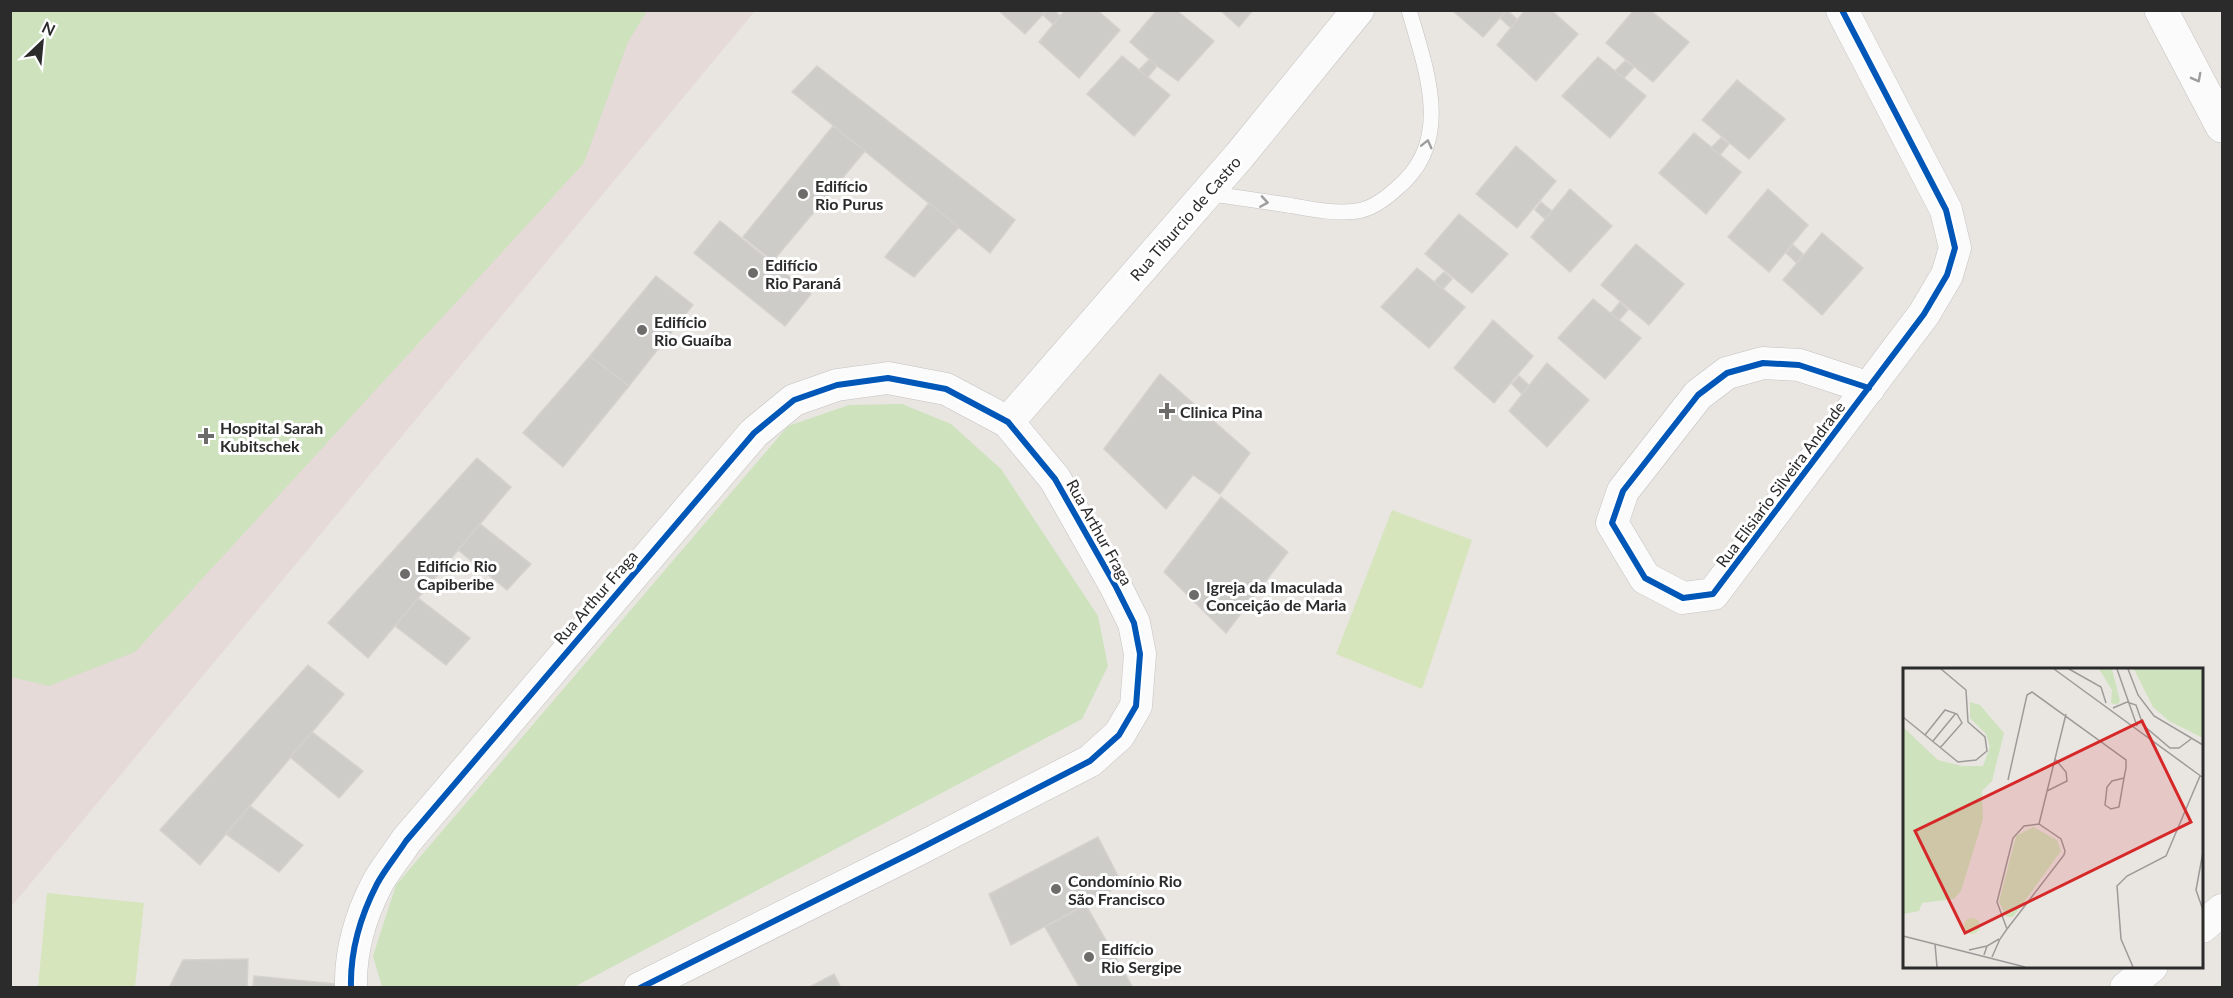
<svg xmlns="http://www.w3.org/2000/svg" width="2233" height="998" font-family="Lato,sans-serif">
<style>
.medical{fill:#e6dad9}
.green{fill:#cde2bd}
.pitch{fill:#d6e5bc}
.building{fill:#ceccc9;stroke:#d4d1ce;stroke-width:1.5}
.lines{fill:none;stroke-linecap:round;stroke-linejoin:round}
.lane-casing{stroke:#c3c2c1;stroke-width:16}
.street-casing{stroke:#c3c2c1;stroke-width:33}
.secondary-casing{stroke:#c3c2c1;stroke-width:34}
.lane{stroke:#fcfbfb;stroke-width:15}
.street{stroke:#fcfbfb;stroke-width:32}
.secondary{stroke:#fcfbfb;stroke-width:33}
.cycleway-casing{stroke:#fff;stroke-width:10}
.cycleway{stroke:#0057b8;stroke-width:6}
.oneway{stroke:#9e9d9d}
.poi-dot{fill:#6e6c6b;stroke:#fff;stroke-width:2}
.labels{text-anchor:middle;dominant-baseline:central;stroke-width:6;stroke-linejoin:round;paint-order:stroke}
.poi-label{font-size:16px;font-weight:bold;fill:#2b2b2b;stroke:#fff;text-anchor:start}
.street-label{font-size:16px;fill:#2b2b2b;stroke:#fff}
.inset-road{fill:none;stroke:#9d9b99;stroke-width:1.5}
.view{fill:#d62828;fill-opacity:0.15;stroke:#d62828;stroke-width:3}
.inset-edge{fill:none;stroke:#2b2b2b;stroke-width:3}
</style>
<rect width="100%" height="100%" fill="#e9e6e2"/>
<path class="medical" d="M11 11H755L11 907Z"/>
<g class="green">
<path d="M11 10 647 11 628 42 584 163 135 652 49 686 11 677Z"/>
<path d="M902 404 951 424 1001 469 1098 616 1108 666 1082 719 574 987H382L373 956 396 885 788 426 849 405Z"/>
</g>
<g class="pitch">
<path d="M1392 510 1472 540 1422 689 1336 654Z"/>
<path d="M47 893 144 903 135 987H38Z"/>
</g>
<g class="building">
<path d="M998 10H1047L1025 34Z"/>
<path d="M1047 10H1054L1060 16 1054 25 1043 15Z"/>
<path d="M1065 10H1097L1120 30 1079 78 1039 42Z"/>
<path d="M1157 10H1176L1214 41 1178 81 1157 66 1130 42Z"/>
<path d="M1220 10H1253L1239 27Z"/>
<path d="M1452 10H1507L1483 37Z"/>
<path d="M1507 10 1518 20 1511 28 1500 18Z"/>
<path d="M1525 10H1551L1578 34 1536 81 1497 45Z"/>
<path d="M1634 10H1650L1689 42 1653 82 1606 43Z"/>
<path d="M1122 56 1170 95 1134 136 1087 94Z"/>
<path d="M1598 57 1646 96 1610 138 1562 96Z"/>
<path d="M1150 59 1157 66 1148 77 1139 70Z"/>
<path d="M1625 61 1634 67 1624 78 1615 71Z"/>
<path d="M817 66 1015 220 990 253 792 92Z"/>
<path d="M1737 80 1785 119 1749 159 1702 120Z"/>
<path d="M833 126 865 151 773 261 743 237Z"/>
<path d="M1694 133 1741 172 1706 214 1659 173Z"/>
<path d="M1721 138 1729 144 1720 155 1711 148Z"/>
<path d="M1516 146 1556 181 1517 228 1476 194Z"/>
<path d="M1570 189 1612 226 1570 272 1531 237Z"/>
<path d="M1768 189 1808 225 1769 272 1728 237Z"/>
<path d="M1541 202 1552 211 1545 219 1535 210Z"/>
<path d="M929 203 959 227 914 277 885 257Z"/>
<path d="M1459 214 1508 254 1472 293 1425 254Z"/>
<path d="M720 221 811 294 785 326 694 253Z"/>
<path d="M1822 233 1863 268 1822 315 1783 280Z"/>
<path d="M1636 244 1684 284 1649 325 1601 285Z"/>
<path d="M1793 245 1803 254 1797 263 1786 253Z"/>
<path d="M1417 268 1465 307 1429 348 1381 307Z"/>
<path d="M1444 272 1452 279 1443 289 1434 282Z"/>
<path d="M656 276 693 305 629 386 590 356Z"/>
<path d="M1593 299 1641 338 1605 379 1558 338Z"/>
<path d="M1620 302 1628 310 1619 320 1611 313Z"/>
<path d="M1493 320 1533 356 1494 403 1454 368Z"/>
<path d="M590 356 629 386 563 467 523 433Z"/>
<path d="M1547 363 1589 400 1547 447 1509 411Z"/>
<path d="M1160 374 1250 453 1220 494 1193 475 1166 509 1104 449Z"/>
<path d="M1519 376 1529 385 1522 394 1512 384Z"/>
<path d="M477 458 511 487 368 658 328 623Z"/>
<path d="M1221 497 1288 552 1226 633 1164 572Z"/>
<path d="M480 524 531 564 507 590 458 550Z"/>
<path d="M418 598 470 638 446 665 395 626Z"/>
<path d="M308 665 344 694 200 865 160 830Z"/>
<path d="M312 732 363 771 339 798 290 757Z"/>
<path d="M250 806 303 845 279 872 226 834Z"/>
<path d="M1098 837 1122 884 1011 945 989 894Z"/>
<path d="M1086 905 1133 988H1080L1045 927Z"/>
<path d="M248 959 247 988H169L183 960Z"/>
<path d="M834 974 841 988H808Z"/>
<path d="M254 976 336 984V988H253Z"/>
</g>
<g class="lines">
<defs>
<path id="lane" d="M1206 193C1234 197 1261 201 1288 205 1310 209 1334 214 1357 211 1372 209 1385 199 1396 189 1455 142 1426 70 1409 10"/>
<g id="street">
<path d="M1842 10 1946 210 1955 248 1947 275 1924 314 1713 594 1683 598 1645 578 1612 523 1623 491 1698 395 1727 373 1763 363 1799 365 1869 388"/>
<path d="M1008 422 1240 155 1358 10"/>
<path d="M2202 927 2222 910"/>
<path d="M351 988C350 952 361 915 377 884 385 869 397 855 406 841L754 433 794 400 837 385 888 378 946 389 1008 422 1055 479 1115 585 1134 623 1140 654 1136 706 1119 735 1090 761 915 851 640 988"/>
<path d="M2126 988 2152 966"/>
</g>
<path id="secondary" d="M2161 10 2222 126"/>
</defs>
<use href="#lane" class="lane-casing"/>
<use href="#street" class="street-casing"/>
<use href="#secondary" class="secondary-casing"/>
<use href="#lane" class="lane"/>
<use href="#street" class="street"/>
<use href="#secondary" class="secondary"/>
<defs>
<g id="cycleway">
<path d="M1842 10 1946 210 1955 248 1947 275 1924 314 1713 594 1683 598 1645 578 1612 523 1623 491 1698 395 1727 373 1763 363 1799 365 1869 388"/>
<path d="M351 988C350 952 361 915 377 884 385 869 397 855 406 841L754 433 794 400 837 385 888 378 946 389 1008 422 1055 479 1115 585 1134 623 1140 654 1136 706 1119 735 1090 761 915 851 640 988"/>
</g>
</defs>
<use href="#cycleway" class="cycleway-casing"/>
<use href="#cycleway" class="cycleway"/>
</g>
<defs><path id="oneway-chevron" d="M-2-3.5L2.5 0L-2 3.5" fill="none" stroke-width="1.6" stroke-linecap="round" stroke-linejoin="round" transform="scale(1.5)"/></defs>
<g class="oneway">
<use href="#oneway-chevron" transform="translate(2197 78) rotate(62)"/>
<use href="#oneway-chevron" transform="translate(1427 144) rotate(-76)"/>
<use href="#oneway-chevron" transform="translate(1264 202) rotate(9)"/>
</g>
<g class="poi-dot">
<circle cx="803" cy="194" r="6"/>
<circle cx="753" cy="273" r="6"/>
<circle cx="642" cy="330" r="6"/>
<path d="M1164 402h6v6h6v6h-6v6h-6v-6h-6v-6h6z"/>
<path d="M203 427h6v6h6v6h-6v6h-6v-6h-6v-6h6z"/>
<circle cx="405" cy="574" r="6"/>
<circle cx="1194" cy="595" r="6"/>
<circle cx="1056" cy="889" r="6"/>
<circle cx="1089" cy="957" r="6"/>
</g>
<g class="labels">
<g class="poi-label">
<text x="815" y="185">Edifício<tspan x="815" dy="18">Rio Purus</tspan></text>
<text x="765" y="264">Edifício<tspan x="765" dy="18">Rio Paraná</tspan></text>
<text x="654" y="321">Edifício<tspan x="654" dy="18">Rio Guaíba</tspan></text>
<text x="1180" y="411">Clinica Pina</text>
<text x="220" y="427">Hospital Sarah<tspan x="220" dy="18">Kubitschek</tspan></text>
<text x="417" y="565">Edifício Rio<tspan x="417" dy="18">Capiberibe</tspan></text>
<text x="1206" y="586">Igreja da Imaculada<tspan x="1206" dy="18">Conceição de Maria</tspan></text>
<text x="1068" y="880">Condomínio Rio<tspan x="1068" dy="18">São Francisco</tspan></text>
<text x="1101" y="948">Edifício<tspan x="1101" dy="18">Rio Sergipe</tspan></text>
</g>
<g class="street-label">
<text transform="translate(1185 218) rotate(-49)">Rua Tiburcio de Castro</text>
<text transform="translate(1780 484) rotate(-53)">Rua Elisiario Silveira Andrade</text>
<text transform="translate(1100 532) rotate(61)">Rua Arthur Fraga</text>
<text transform="translate(595 597) rotate(-49)">Rua Arthur Fraga</text>
</g>
</g>
<g transform="translate(1903 668)">
<rect width="300" height="300" fill="#e9e6e2"/>
<path d="M196 1H209L217 33 214 37 208 35 209 22ZM231 1H300V70L266 53 250 39ZM67 34 77 37 101 65 89 113 79 123 80 151 58 223 51 231 19 235 16 243 0 246V59L35 92 59 98H80L87 79 83 66 67 50ZM130 159 154 172 158 183 110 249H104L96 234 113 168Z" fill="#cde2bd"/>
<path d="M61 258a8 8 0 1 1 16 0a8 8 0 1 1-16 0Z" fill="#d6e5bc"/>
<path class="inset-road" d="M151 1 299 109M166 1 198 19 203 35M214 1 234 58M225 1 235 27 251 48 300 77M210 40 224 34 233 37 240 57 267 80H276L288 71M0 49 55 94 73 92 84 83 82 69 65 54 63 22 38 1M22 67 42 42 54 46 59 55 37 80M30 73 53 45M105 112 124 27 129 24 223 92V100L221 110 216 139 208 141 202 137 204 119 209 113 221 110M144 123 164 113 163 104 152 91M136 156 163 46M300 184 293 222 300 242M0 268 122 299M32 276 34 299M66 282 84 278M81 287 84 278 96 271M89 289 97 271 104 261 161 187 162 183 158 171 136 156 121 158 110 170 94 234 104 261M230 299 218 271 214 218 224 208 263 188 297 108"/>
<path class="view" d="M239 53 288 154 62 265 12 163Z"/>
<rect width="300" height="300" class="inset-edge"/>
</g>
<rect width="2233" height="998" fill="none" stroke="#2b2b2b" stroke-width="24"/>
<g transform="translate(42 42) rotate(26)" stroke="#ffffff" stroke-width="4.5" paint-order="stroke">
<path d="M0-4.5L10 22L0 15L-10 22Z" fill="#2b2b2b"/>
<text y="-9" font-size="16" font-weight="bold" text-anchor="middle" fill="#2b2b2b">N</text>
</g>
</svg>
